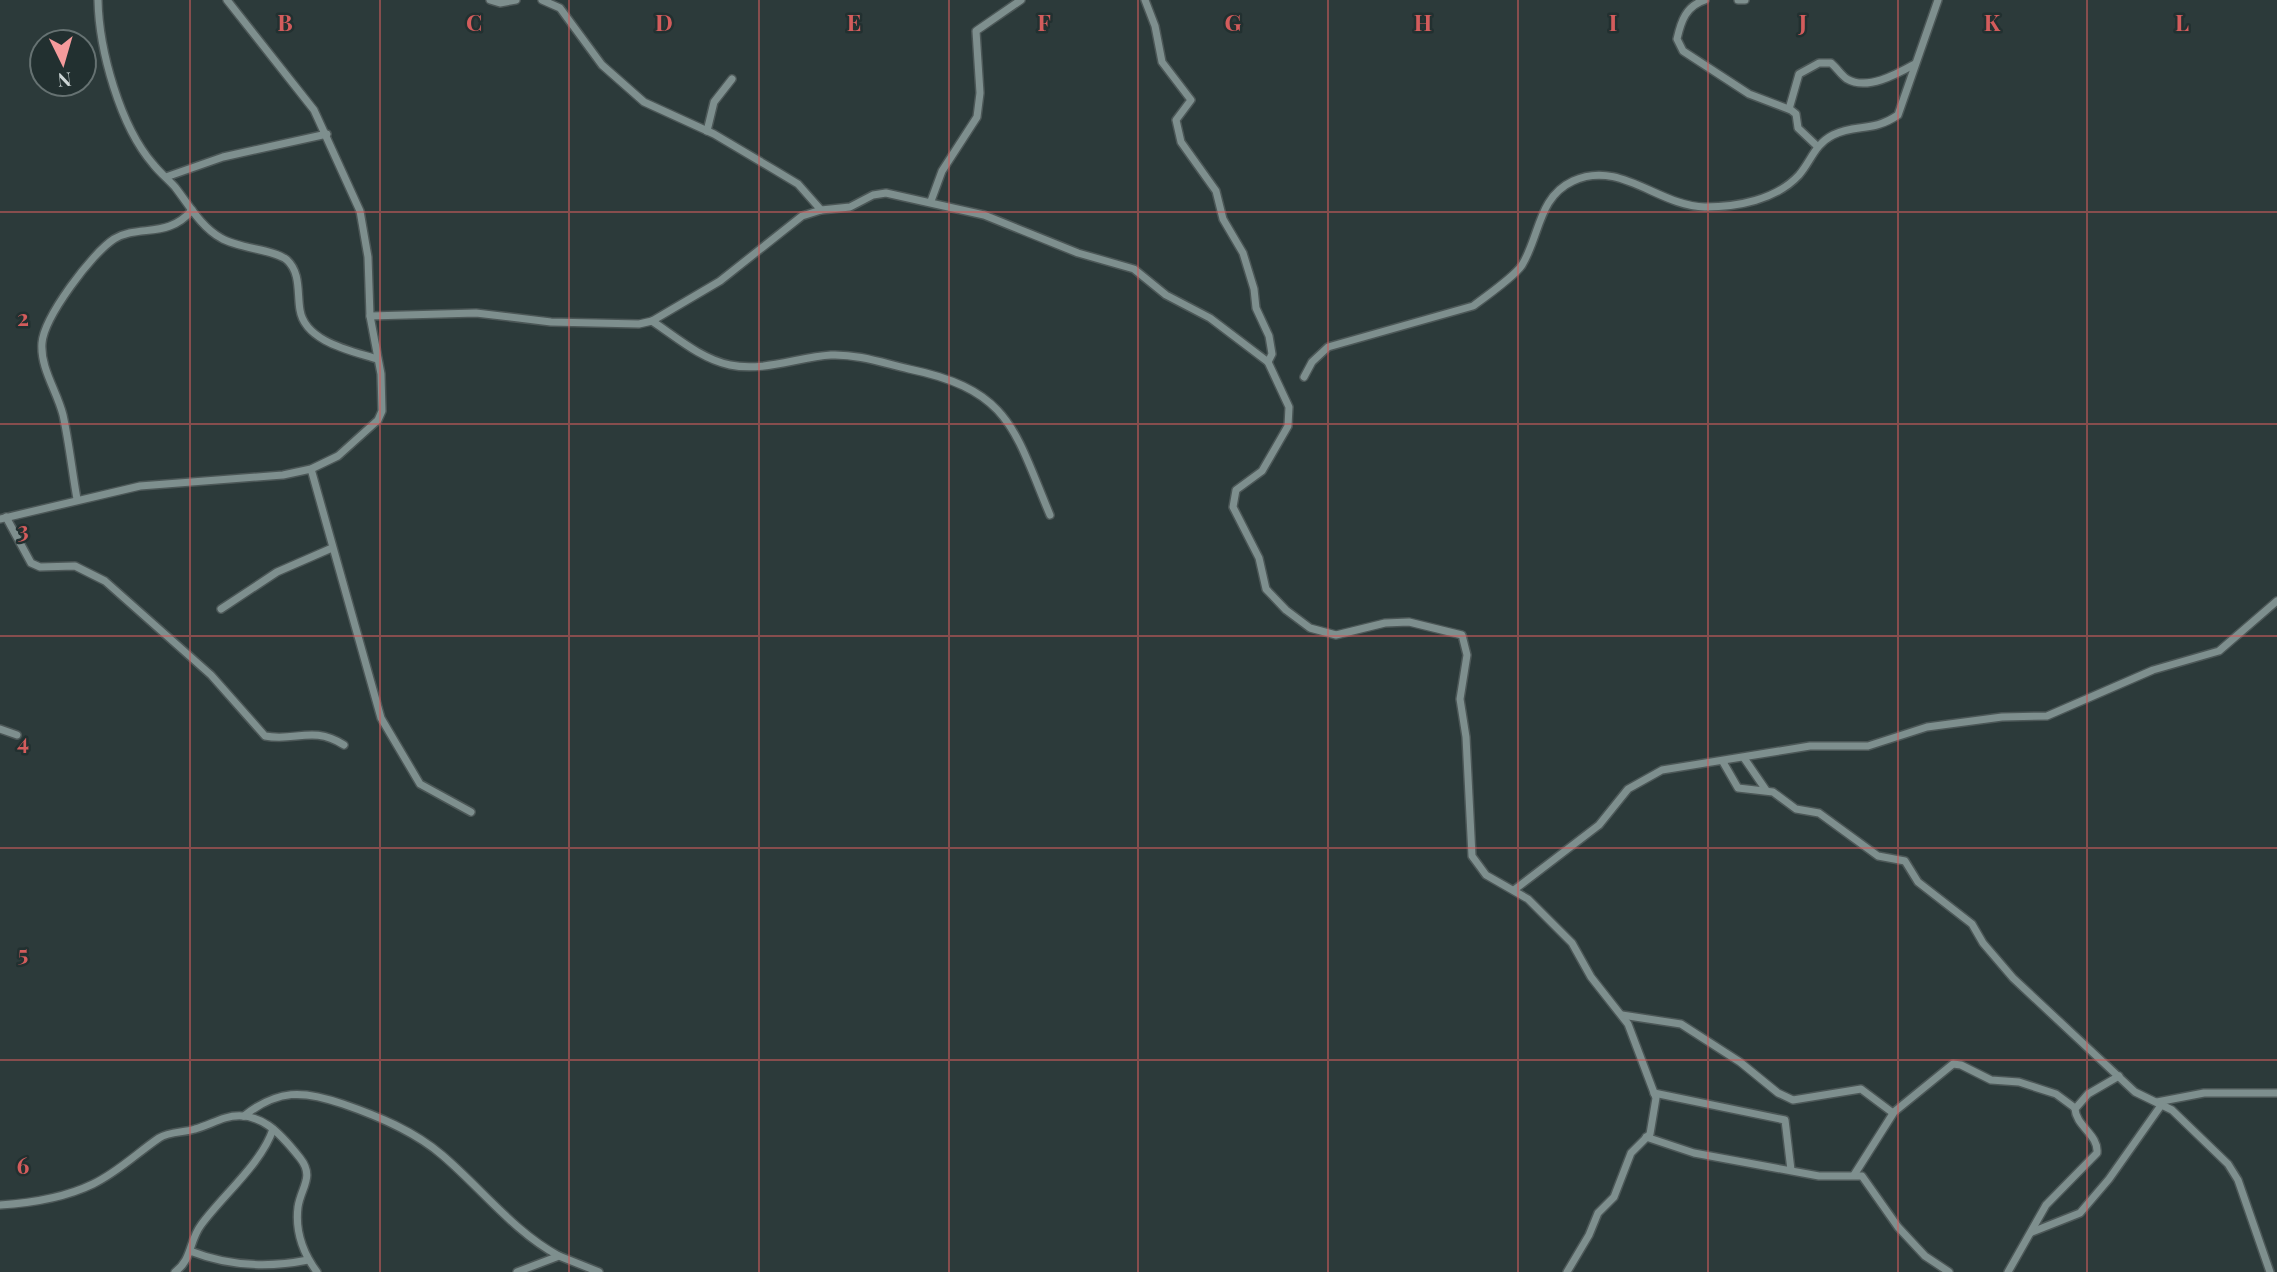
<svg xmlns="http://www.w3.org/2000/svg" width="2277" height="1272" font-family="'Playfair Display',serif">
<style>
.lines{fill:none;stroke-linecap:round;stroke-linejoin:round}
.street-casing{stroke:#4c5757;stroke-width:10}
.street{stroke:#7e8f8e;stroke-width:7}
.grid{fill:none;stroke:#d35c5c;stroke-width:2;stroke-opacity:0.55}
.grid-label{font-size:23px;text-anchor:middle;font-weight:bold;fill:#d35c5c;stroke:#223030;stroke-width:5;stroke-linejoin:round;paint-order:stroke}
</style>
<rect width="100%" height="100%" fill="#2c3a3a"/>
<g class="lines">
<defs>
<g id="street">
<path d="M98 0C99 50 120 126 153 164 160 173 168 179 175 187 189 205 201 227 221 238 239 249 274 249 287 260 301 273 297 293 300 310 305 342 352 351 377 359"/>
<path d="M490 0 500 3 516 0"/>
<path d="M542 0 560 8 602 65 644 102 714 134 773 169 798 184 821 210"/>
<path d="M1145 0 1155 26 1162 62 1191 100 1176 120 1181 142 1216 191 1223 219 1243 253 1254 289 1256 308 1269 336 1272 354 1268 362"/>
<path d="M1705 0C1686 6 1681 21 1677 39L1683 51 1749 94 1791 110 1796 114 1798 128 1817 146"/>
<path d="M1738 0H1745"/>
<path d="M1789 109 1799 74 1819 63H1831C1837 68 1841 75 1847 79 1867 91 1897 74 1915 64"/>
<path d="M707 131 714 102 732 79"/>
<path d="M166 177 223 157 327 134"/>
<path d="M931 201 942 171 977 117 980 93 976 31 1021 0"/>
<path d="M370 316 476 313 551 322 639 324 652 321 720 281 802 216 821 210 850 207 873 195 886 193 984 215 1078 253 1134 269 1166 295 1210 318 1268 362 1289 407 1288 426 1262 471 1236 490 1233 507 1259 558 1266 589 1286 610 1310 628 1336 635 1385 623 1409 622 1462 635 1467 655 1460 699 1466 737 1472 856 1486 875 1528 899 1572 943 1591 977 1628 1024 1656 1098 1650 1134 1631 1153 1614 1197 1598 1213 1589 1235 1567 1272"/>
<path d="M652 321C676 337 701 359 730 365 764 372 798 357 831 355 858 354 883 363 909 369 1010 390 1014 429 1050 515"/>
<path d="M1304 377 1312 362 1328 347 1473 306C1484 298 1515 276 1522 265 1540 236 1538 197 1573 181 1620 159 1658 206 1705 207 1737 207 1776 200 1799 175 1811 161 1815 144 1833 135 1856 123 1872 133 1898 115L1938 0"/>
<path d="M311 469 381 718 420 784 471 812"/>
<path d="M77 499C72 471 69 442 63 415 57 391 40 368 42 343 44 317 92 253 114 239 139 224 168 239 192 210"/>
<path d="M6 517 31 563 40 567 75 566 105 581 211 675 265 736C296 742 312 725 344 745"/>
<path d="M0 519 140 486 283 475 311 469 338 456 378 420 382 411 381 374 370 316 368 257 360 211 314 110 227 0"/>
<path d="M221 609 277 572 332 548"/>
<path d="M0 729 17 735"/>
<path d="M1744 758 1766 790"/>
<path d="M1723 762 1738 788 1773 792 1796 809 1819 813 1878 856 1905 861 1918 882 1972 924 1983 943 2013 978 2135 1092 2172 1110 2228 1164 2238 1180 2270 1272"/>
<path d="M1514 890 1599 825 1628 789 1662 770 1810 746H1868L1927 727 2002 717 2047 716 2153 670 2219 651 2277 601"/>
<path d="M1622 1015 1681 1024 1740 1062 1778 1093 1793 1100 1861 1089 1893 1113"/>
<path d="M1654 1093 1785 1120 1791 1170"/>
<path d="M2157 1102 2204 1093H2277"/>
<path d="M244 1116C278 1089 303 1090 343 1104 378 1116 414 1131 442 1155 481 1188 514 1232 559 1256"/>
<path d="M1646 1137 1694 1153 1819 1176H1862L1898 1227 1925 1256 1949 1272"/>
<path d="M1854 1175 1894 1112 1953 1064 1961 1065 1991 1080 2019 1082 2056 1094 2075 1108"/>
<path d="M0 1205C32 1203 64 1198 93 1184 118 1172 137 1153 159 1138 170 1131 183 1133 195 1129 206 1126 215 1121 225 1118 259 1108 281 1134 300 1158 315 1177 301 1187 298 1207 295 1231 303 1253 317 1272"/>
<path d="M2032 1232 2080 1213 2109 1179 2162 1104"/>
<path d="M190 1251C228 1266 268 1268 308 1260"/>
<path d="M175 1272C192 1260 189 1241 201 1225 223 1195 262 1163 273 1129"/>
<path d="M517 1272 559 1256 599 1272"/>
<path d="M2008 1272 2046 1205 2097 1153C2099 1135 2076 1126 2075 1109L2088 1094 2119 1076"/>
</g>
</defs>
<use href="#street" class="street-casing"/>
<use href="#street" class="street"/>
</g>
<path class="grid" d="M190 0V1272M380 0V1272M569 0V1272M759 0V1272M949 0V1272M1138 0V1272M1328 0V1272M1518 0V1272M1708 0V1272M1898 0V1272M2087 0V1272M0 212H2277M0 424H2277M0 636H2277M0 848H2277M0 1060H2277"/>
<g class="grid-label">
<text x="285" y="31">B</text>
<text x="474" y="31">C</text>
<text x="664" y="31">D</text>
<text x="854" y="31">E</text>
<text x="1044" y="31">F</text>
<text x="1233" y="31">G</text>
<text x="1423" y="31">H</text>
<text x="1613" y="31">I</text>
<text x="1803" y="31">J</text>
<text x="1992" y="31">K</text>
<text x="2182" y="31">L</text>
<text x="23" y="326">2</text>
<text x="23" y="538">3</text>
<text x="23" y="750">4</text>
<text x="23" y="962">5</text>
<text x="23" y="1174">6</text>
</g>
<g transform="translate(63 63) rotate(175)"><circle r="33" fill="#223030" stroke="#667272" stroke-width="2"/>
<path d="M0-5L12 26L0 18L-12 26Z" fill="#f59b9c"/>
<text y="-10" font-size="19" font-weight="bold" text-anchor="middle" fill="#cdd6d6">N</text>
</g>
</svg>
